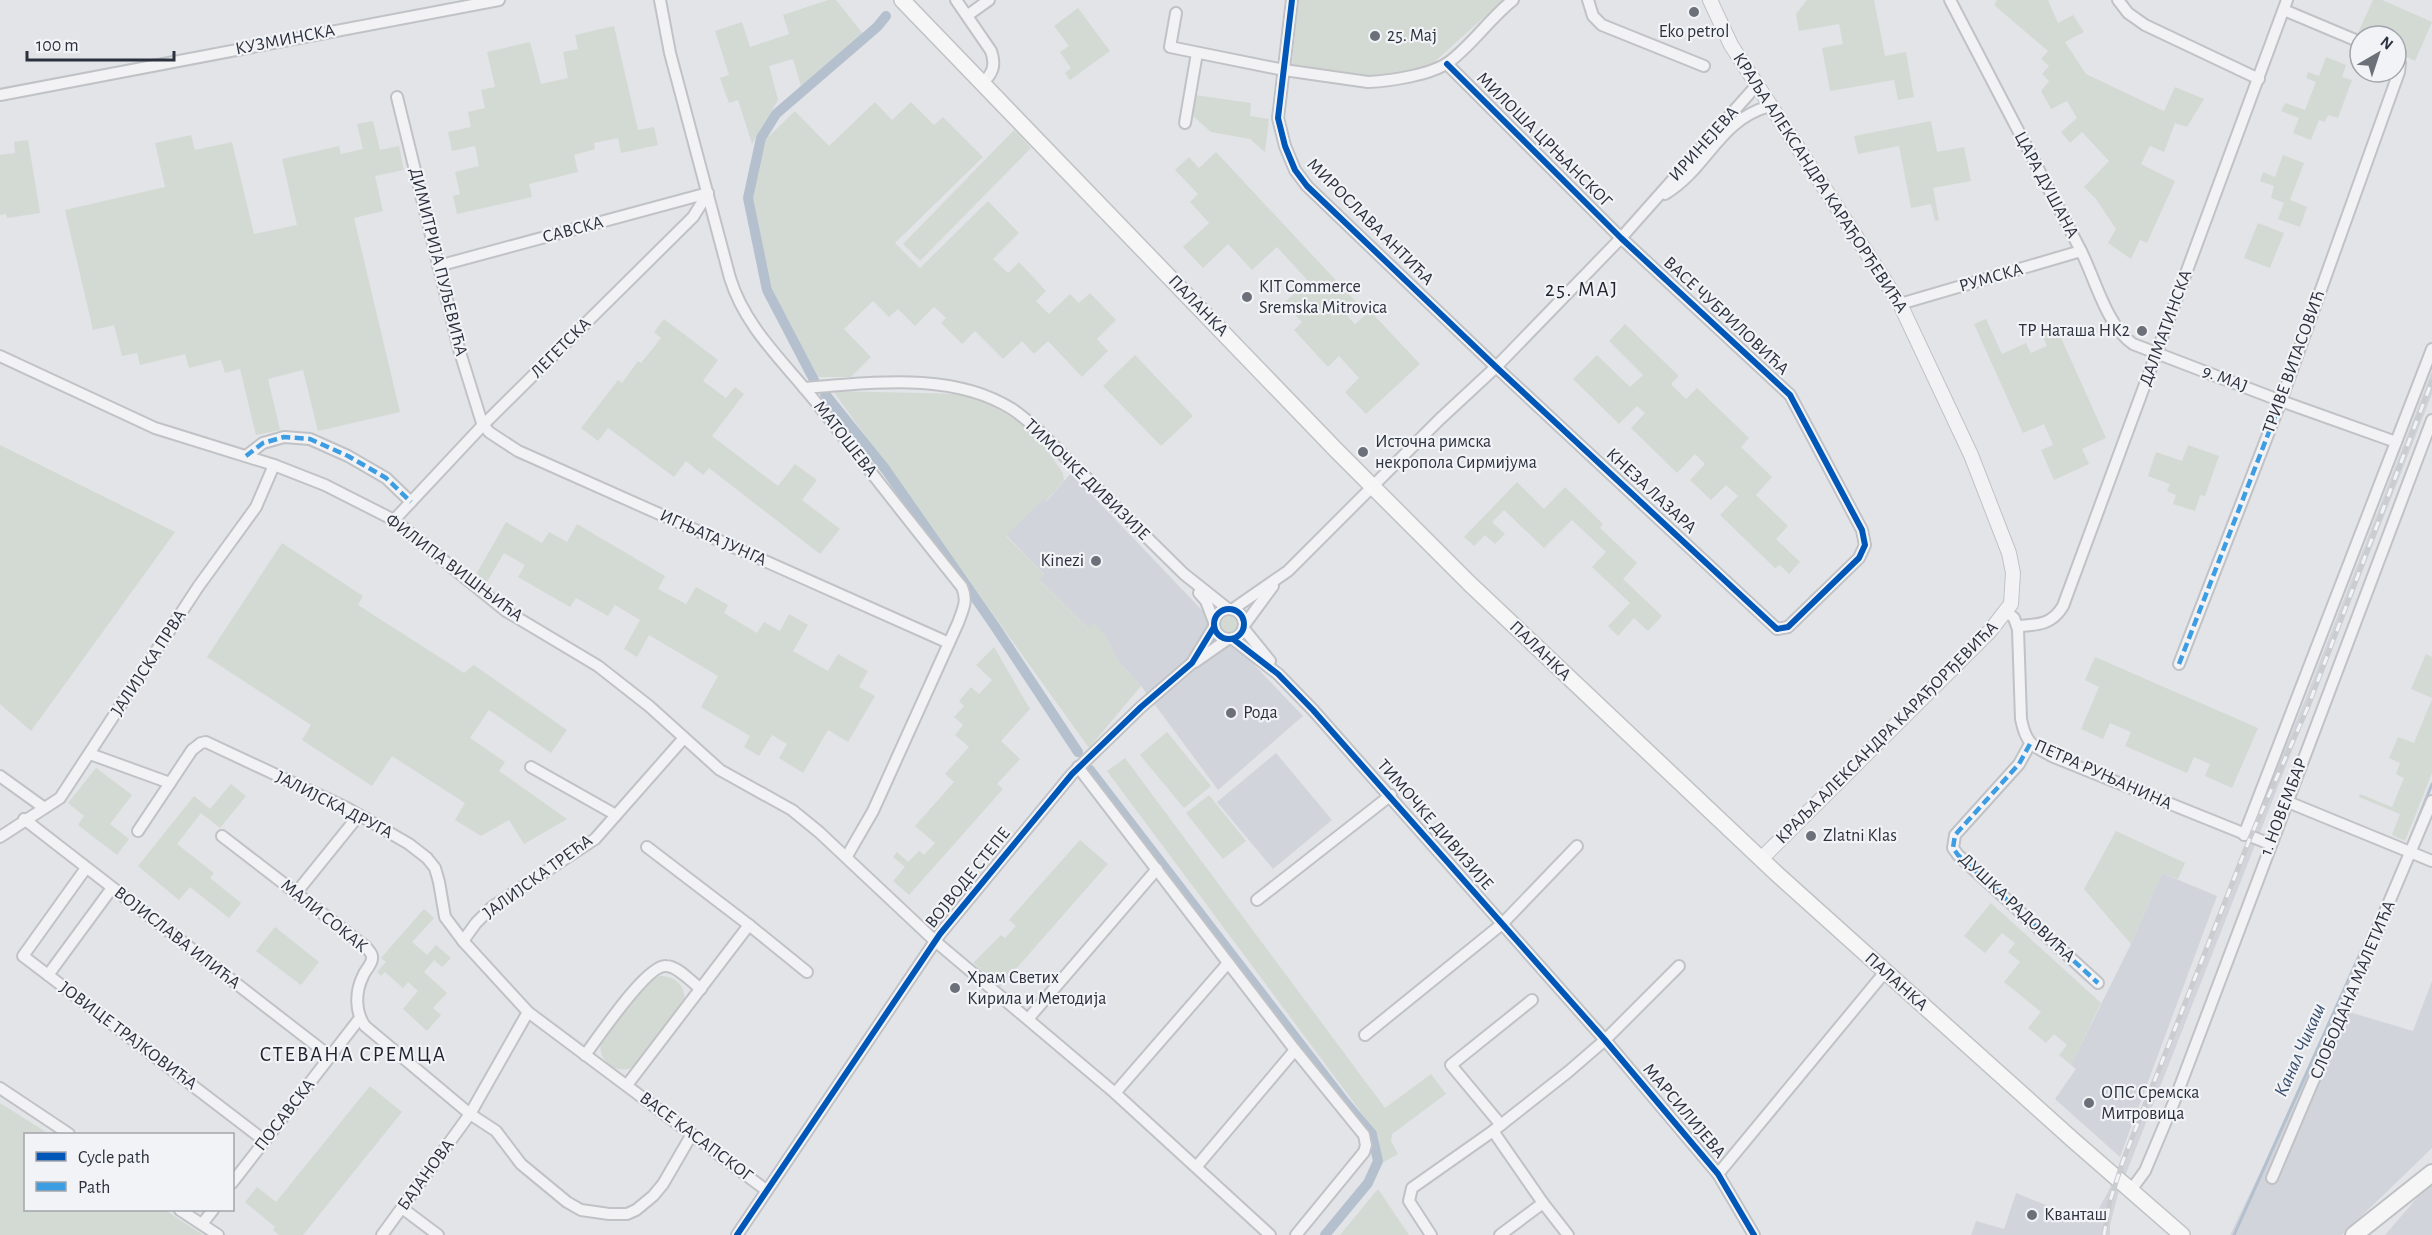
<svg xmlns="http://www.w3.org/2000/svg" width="2432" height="1235" font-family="'Alegreya Sans',sans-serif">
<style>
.built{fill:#d1d4da}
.green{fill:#d3dad3}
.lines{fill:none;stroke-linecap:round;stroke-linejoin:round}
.stream{stroke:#b4c0ce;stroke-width:3}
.canal{stroke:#b4c0ce;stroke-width:10}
.minor-casing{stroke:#c1c2c5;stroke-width:14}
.tertiary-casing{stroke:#c1c2c5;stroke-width:16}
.secondary-casing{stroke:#c1c2c5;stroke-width:18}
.primary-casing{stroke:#bfc1c4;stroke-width:20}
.minor{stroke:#f2f2f4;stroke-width:10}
.tertiary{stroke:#f2f2f4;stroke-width:14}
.secondary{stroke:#f6f6f6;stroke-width:15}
.primary{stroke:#f6f6f6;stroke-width:16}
.rail-casing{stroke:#cbcccf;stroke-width:5}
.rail{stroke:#f1f3f6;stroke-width:3;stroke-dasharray:9;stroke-linecap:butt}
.quiet{stroke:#3d9de3;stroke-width:4.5;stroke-dasharray:9 4.5;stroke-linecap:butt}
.cycleway-casing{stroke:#f1f3f6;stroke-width:10}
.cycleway{stroke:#0057b8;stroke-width:6}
.poi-dot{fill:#6c7079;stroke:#f1f3f6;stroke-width:2}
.labels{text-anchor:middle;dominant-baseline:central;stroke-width:4.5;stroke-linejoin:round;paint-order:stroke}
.poi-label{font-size:18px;fill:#2c313e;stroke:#f1f3f6;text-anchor:start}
.street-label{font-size:18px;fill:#2c313e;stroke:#f1f3f6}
.water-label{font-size:20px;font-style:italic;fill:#3a4f6d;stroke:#f1f3f6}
.quarter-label{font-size:21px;letter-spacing:1.5px;fill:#1e232f;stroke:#f1f3f6}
</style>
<rect width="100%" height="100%" fill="#e2e4e7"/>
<g class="built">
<path d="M2432 371V394L2118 1194 2110 1225V1235H1971L1976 1221 2004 1229 2016 1193 2091 1223 2109 1190 2239 859 2305 700Z"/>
<path d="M1071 473 1303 716 1218 790 1141 686 1119 662 1105 635 1088 628 1039 579 1044 574 1006 535 1044 498 1047 501Z"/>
<path d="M1276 753 1332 820 1273 869 1217 802Z"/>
<path d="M2162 873 2217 896 2120 1157 2055 1099 2076 1069 2071 1065 2131 944Z"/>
<path d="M2432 981V1148L2342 1235H2230L2339 1009 2413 1031Z"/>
<path d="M2432 1182V1235H2385L2422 1192Z"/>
</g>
<g class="green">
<path d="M828 0H836L864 35 801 86 793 59 769 66 778 100 752 144 738 100 729 103 720 78 729 75 715 31 742 22 750 47 789 34 783 15Z"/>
<path d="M1298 0H1503L1432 64 1384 79H1365L1294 67 1292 64Z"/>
<path d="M1807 0H1874L1885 56 1906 52 1914 97 1898 100 1894 80 1830 91 1822 48 1843 44 1839 24 1799 31 1796 14Z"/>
<path d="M1997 0H2048L2058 23 2073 15 2084 32 2065 42 2086 74 2164 111 2175 87 2204 99 2187 127 2175 123 2164 152 2150 146 2141 164 2175 181 2147 243 2140 240 2131 259 2108 243 2116 229 2096 199 2084 187 2109 161 2082 132 2070 143 2061 132 2077 118 2067 101 2051 109 2041 91 2049 81 2042 74 2049 66 2041 59 2048 51 1994 5Z"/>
<path d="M2373 0H2382L2432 22 2415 61 2396 52V36L2357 35Z"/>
<path d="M1078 8 1110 51 1070 80 1065 73 1071 68 1060 52 1069 46 1054 26Z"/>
<path d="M614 26 638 130 654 127 658 145 621 153 618 138 594 143 595 149 574 155 578 172 529 184 532 197 457 214 453 196 460 194 455 172 479 166 475 146 452 151 448 132 471 127 468 112 485 108 481 90 495 87 487 52 530 42 541 84 568 78 563 52 578 49 575 35Z"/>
<path d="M2326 57 2346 65 2342 77 2352 80 2338 118 2328 115 2325 122 2319 120 2311 140 2293 133 2299 118 2281 111 2285 103 2305 110 2316 82 2306 78 2308 72 2319 76Z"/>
<path d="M1195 95 1251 103 1250 116 1269 119 1265 152 1250 139 1211 132 1192 115Z"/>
<path d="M875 102 892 120 911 102 934 125 943 117 983 157 895 243 920 268 988 201 1019 233 993 259 1008 273 1019 262 1046 291 1036 301 1049 314 1070 294 1079 303 1090 293 1116 320 1097 339 1108 351 1082 377 1048 341 1034 354 1022 341 1003 359 975 331 962 344 941 323 946 318 934 307 915 326 898 309 889 317 873 301 844 329 871 357 851 377H818L772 289 752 195 765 140 795 111 829 146Z"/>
<path d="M373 121 380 150 399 146 404 170 375 176 383 211 354 218 400 412 318 431 303 370 268 379 280 430 256 435 240 369 225 373 221 360 189 368 185 354 140 365 137 353 122 356 114 325 93 330 65 210 165 187 155 143 191 135 195 150 232 142 254 234 297 225 282 159 339 146 341 154 363 149 357 124Z"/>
<path d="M1931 121 1937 152 1964 147 1971 181 1933 188 1939 220 1935 221 1931 204 1911 208 1899 146 1858 154 1854 136Z"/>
<path d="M1014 130 1031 148 920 261 903 244Z"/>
<path d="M28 140 40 213 7 218 6 214 0 215V155L15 153 14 142Z"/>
<path d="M1216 152 1360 306 1348 317 1355 324 1370 311 1420 364 1366 414 1345 392 1359 378 1339 356 1328 367 1294 330 1302 322 1284 303 1308 281 1277 247 1252 270 1228 244 1203 268 1183 247 1209 223 1190 202 1198 194 1175 170 1189 157 1199 168Z"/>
<path d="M2283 155 2304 163 2290 200 2307 207 2300 227 2278 219 2284 203 2271 198 2274 186 2260 181 2263 172 2275 177Z"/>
<path d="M2258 223 2284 233 2270 268 2244 258Z"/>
<path d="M664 319 718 360 703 381 726 398 735 387 744 394 712 436 778 486 795 464 817 480 802 500 840 529 820 554 709 468 703 475 686 461 674 477 608 428 598 441 581 428 618 380 622 383 638 361 641 363 661 338 654 332Z"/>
<path d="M1986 319 2002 354 2026 343 2031 353 2047 346 2042 335 2057 329 2106 438 2082 449 2089 464 2054 480 2041 450 2053 445 2044 424 2023 433 1974 324Z"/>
<path d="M1625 324 1679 376 1671 384 1686 399 1697 388 1749 438 1741 447 1772 477 1756 495 1788 526 1776 539 1800 562 1789 574 1780 565 1775 568 1720 515 1738 496 1726 485 1711 500 1690 480 1705 464 1695 454 1677 473 1631 428 1645 413 1637 406 1619 424 1573 379 1597 355 1630 387 1643 375 1609 341Z"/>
<path d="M1135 355 1193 416 1161 446 1103 386Z"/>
<path d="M833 391 963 394 990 405 1016 420 1044 446 1063 473 1064 481 1046 501 1044 499 1006 536 1044 574 1039 579 1088 628 1094 623 1105 635 1119 662 1141 686 1089 748Z"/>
<path d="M0 445 175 532 31 731 0 704Z"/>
<path d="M2188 445 2219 456 2205 496 2200 495 2195 511 2173 504 2176 495 2167 491 2170 484 2148 476 2156 452 2182 461Z"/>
<path d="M1517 482 1544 509 1565 487 1603 524 1600 528 1637 563 1623 579 1662 616 1648 631 1634 618 1618 636 1608 626 1630 603 1592 567 1606 552 1572 520 1544 548 1504 510 1492 522 1505 534 1495 544 1485 535 1474 546 1464 537Z"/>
<path d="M506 522 542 543 549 532 567 542 577 524 665 576 658 589 686 604 696 587 728 605 724 613 757 633 764 622 780 631 789 614 808 625 793 651 828 671 838 654 868 671 859 687 875 696 848 742 828 730 803 773 779 758 787 744 772 735 759 756 744 747 750 736 701 707 718 676 649 635 637 657 624 649 640 620 615 605 608 616 576 598 570 607 518 577 525 565 504 553 485 585 474 578Z"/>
<path d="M282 543 363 596 358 605 464 673 474 665 567 730 551 753 489 710 470 738 505 762 499 771 567 819 524 844 509 820 481 836 455 820 465 803 392 756 372 786 302 740 311 725 207 657Z"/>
<circle cx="1229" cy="624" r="9"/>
<path d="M994 647 1030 709 1001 741 1020 759 997 784 1003 789 909 895 893 881 905 867 893 857 897 852 908 862 919 851 924 855 935 843 915 826 954 782 945 774 969 747 955 735 963 725 954 717 964 706 959 701 971 687 979 694 992 680 976 665Z"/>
<path d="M2426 654 2432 657V698L2411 689Z"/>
<path d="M2095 657 2258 728 2232 788 2205 776 2210 764 2194 757 2187 773 2125 746 2131 732 2110 723 2103 739 2081 729 2099 687 2085 680Z"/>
<path d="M2432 699V773L2405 841 2392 835 2400 814 2359 797 2360 794 2392 807 2404 778 2396 774 2400 763 2389 758 2398 737 2414 743Z"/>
<path d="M1167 732 1211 786 1184 808 1140 755Z"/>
<path d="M1125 758 1385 1108 1431 1074 1446 1094 1392 1134 1391 1141 1398 1154 1382 1163 1378 1135 1107 771Z"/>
<path d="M96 768 132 795 110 824 129 839 117 855 78 825 84 816 68 803Z"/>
<path d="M231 784 246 796 220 828 201 813 177 844 214 873 210 878 241 903 229 918 190 887 179 900 138 866 194 796 210 809Z"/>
<path d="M1209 795 1246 841 1223 859 1186 813Z"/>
<path d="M2116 831 2185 863 2178 879 2162 873 2131 944 2084 889Z"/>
<path d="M1080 840 1108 864 1000 987 973 963 1001 935 1005 938 1016 926 1009 920Z"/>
<path d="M1991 903 2101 1003 2071 1065 2059 1055 2067 1045 2054 1034 2046 1043 2028 1028 2041 1012 2004 982 2020 962 2008 952 2015 943 2002 933 1985 953 1964 936Z"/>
<path d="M424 909 434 918 412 942 427 955 436 945 451 958 442 967 434 960 424 972 447 993 433 1008 441 1015 427 1031 403 1009 418 991 408 982 403 988 385 972 381 976 377 972 386 962 381 958Z"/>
<path d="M275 927 319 962 301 985 256 951Z"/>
<path d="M659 976C675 975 687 987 684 1003L636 1065C619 1078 596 1061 601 1041L651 980Z"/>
<path d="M370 1086 402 1112 303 1235H279L273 1230 275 1227 245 1202 257 1187 276 1202Z"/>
<path d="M0 1103 49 1134H26V1210H165L203 1235H0Z"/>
<path d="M1378 1189 1409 1235H1340Z"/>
</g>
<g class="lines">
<g class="stream">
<path d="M2406 849 2432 784"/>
<path d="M2234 1235 2394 878"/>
</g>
<g class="canal">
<path d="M814 380 767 290 748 198 761 138 776 114 877 27 886 16"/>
<path d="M825 394 886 470 994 625 1078 752"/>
<path d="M1090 770 1345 1102 1372 1134 1378 1161 1368 1183 1325 1235"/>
</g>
<defs>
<g id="minor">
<path d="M660 0 670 53 730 278C745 327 783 361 815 401 864 463 912 525 962 587 968 601 963 609 958 623L873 811 847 856"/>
<path d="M956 0 991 51C996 65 993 74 982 83"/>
<path d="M1292 0 1278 118 1285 146 1295 170 1307 186 1496 367 1777 629 1788 627 1859 558 1865 545 1862 530 1790 395 1621 238 1447 64"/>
<path d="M1588 0 1593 16 1602 25 1704 66"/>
<path d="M1950 0C1993 83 2037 166 2080 249 2095 278 2106 325 2133 344L2281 401 2396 442"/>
<path d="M2118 0 2128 13 2145 25 2259 79"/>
<path d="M2284 10 2360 42"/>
<path d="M1176 13 1170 47 1284 70 1368 82C1390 81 1431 75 1449 62 1473 44 1490 18 1513 0"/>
<path d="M968 15 989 0"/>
<path d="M0 95 499 0"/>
<path d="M397 97 459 349 482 423 489 432 518 451 949 643"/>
<path d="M1185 123 1197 53"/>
<path d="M1665 194C1709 167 1718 120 1770 106"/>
<path d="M438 266 708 193"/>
<path d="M1900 304 2081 251"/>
<path d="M0 356 155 428 274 465 325 485 394 520 506 611 598 666 649 706 720 770 792 810 819 832 935 941 1115 1093 1270 1235"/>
<path d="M804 388C871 383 952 371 1012 409 1020 414 1029 422 1037 429L1184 574 1228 609"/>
<path d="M246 456 263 443 284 437 310 439 348 456 386 478 411 502"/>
<path d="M394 520 483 425 693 217 708 193"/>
<path d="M1199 593 1206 601 1214 622"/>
<circle cx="1229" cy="624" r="15"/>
<path d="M1233 609 1288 571 1440 419 1496 367 1621 238 1756 86"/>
<path d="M2007 612 2014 618 2018 629 2021 719C2026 744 2032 746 2054 757L2270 844"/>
<path d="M1245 624 1273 586"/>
<path d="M2017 626C2037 625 2052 625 2063 606L2287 0"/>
<path d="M1244 629 1270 661"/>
<path d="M1233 639 1278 674 1313 710 1605 1040 1718 1174 1754 1235"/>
<path d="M1195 662 1228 639"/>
<path d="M2179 664 2281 401 2399 72 2400 63 2396 58"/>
<path d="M2030 744 2019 764 1955 835 1953 848 1958 855 2098 983"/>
<path d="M90 754 170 783"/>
<path d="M531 767 616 815"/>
<path d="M1078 767 1295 1050 1364 1135 1366 1145 1364 1152 1296 1235"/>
<path d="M0 776 43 807"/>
<path d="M2288 802 2432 861"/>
<path d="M24 819 331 1057"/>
<path d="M138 831 192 750 201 743 206 742 347 808 409 844 427 858 435 868 439 882 445 917 463 941 528 1012 766 1190"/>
<path d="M2244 835 2432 349"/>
<path d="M222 836 366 947C369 951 373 954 372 959 371 966 365 970 363 976 355 992 355 1012 365 1026L470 1114 496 1131 521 1164 567 1202 581 1210 609 1214H627L636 1210 653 1196 663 1184 692 1134"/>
<path d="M0 837 60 798 198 587 256 507 274 465"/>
<path d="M112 888 48 975 265 1141"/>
<path d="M296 893 359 815"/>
<path d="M1257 900 1391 795"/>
<path d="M749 925 807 972"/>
<path d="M463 941 476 923 492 907 595 839 684 738"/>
<path d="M48 975 23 956 86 868"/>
<path d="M1028 1019 1157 869"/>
<path d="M1365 1035 1502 924 1577 846"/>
<path d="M585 1055C598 1038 647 964 666 966 678 966 691 982 701 989"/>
<path d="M627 1085 749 925 647 847"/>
<path d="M0 1088 69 1134"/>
<path d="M1115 1093 1228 963"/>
<path d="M1501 1125 1451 1065 1532 1000"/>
<path d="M1493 1131 1543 1203 1568 1235"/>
<path d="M1197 1166 1295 1050"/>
<path d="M1718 1174 1885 972"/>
<path d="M2272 1178 2432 801"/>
<path d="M232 1183 360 1018"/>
<path d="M2131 1190 2145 1171 2174 1102 2432 420"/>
<path d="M402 1208 438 1235"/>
<path d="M180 1210 218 1235"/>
<path d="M202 1224 213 1210"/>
<path d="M382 1235 470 1114 528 1012"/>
<path d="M737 1235 940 934 1072 774 1141 707 1192 663 1214 627"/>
<path d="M1431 1235 1409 1201 1412 1188 1493 1131 1568 1072 1605 1040 1679 966"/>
<path d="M1500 1235 1543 1203"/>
</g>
<path id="tertiary" d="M1710 0 1731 45 1900 304 1971 455 2009 553 2013 573 2011 604 1990 631 1761 859"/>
<path id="secondary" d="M902 0 1337 451 1470 584 1777 874 2073 1140 2182 1235"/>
<path id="primary" d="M2354 1235 2432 1173"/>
</defs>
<use href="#minor" class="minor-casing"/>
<use href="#tertiary" class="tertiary-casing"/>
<use href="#secondary" class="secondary-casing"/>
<use href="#primary" class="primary-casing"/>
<use href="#minor" class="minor"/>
<use href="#tertiary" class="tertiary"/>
<use href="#secondary" class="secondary"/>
<use href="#primary" class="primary"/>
<defs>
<path id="rail" d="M2104 1235 2110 1201 2123 1161 2250 838 2307 709 2432 381"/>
</defs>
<use href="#rail" class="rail-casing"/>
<use href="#rail" class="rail"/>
<g class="quiet">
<path d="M246 456 263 443 284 437 310 439 348 456 386 478 411 502"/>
<path d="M2179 664 2281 401"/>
<path d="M2030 744 2019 764 1955 835 1953 848 1958 855 2098 983"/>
</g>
<defs>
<g id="cycleway">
<path d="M1292 0 1278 118 1285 146 1295 170 1307 186 1496 367 1777 629 1788 627 1859 558 1865 545 1862 530 1790 395 1621 238 1447 64"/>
<circle cx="1229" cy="624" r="15"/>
<path d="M1233 639 1278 674 1313 710 1605 1040 1718 1174 1754 1235"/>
<path d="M737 1235 940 934 1072 774 1141 707 1192 663 1214 627"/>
</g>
</defs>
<use href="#cycleway" class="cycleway-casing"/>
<use href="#cycleway" class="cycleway"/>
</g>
<g class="poi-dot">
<circle cx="1694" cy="12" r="6"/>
<circle cx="1375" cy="36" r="6"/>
<circle cx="1247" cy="297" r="6"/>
<circle cx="2142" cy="331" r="6"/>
<circle cx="1363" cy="452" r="6"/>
<circle cx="1096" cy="561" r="6"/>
<circle cx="1231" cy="713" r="6"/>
<circle cx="1811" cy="836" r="6"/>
<circle cx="955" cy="988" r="6"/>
<circle cx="2089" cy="1103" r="6"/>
<circle cx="2032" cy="1215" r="6"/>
</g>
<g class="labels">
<g class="poi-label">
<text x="1694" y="32" text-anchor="middle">Eko petrol</text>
<text x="1387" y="36">25. Maj</text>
<text x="1259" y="287">KIT Commerce<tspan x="1259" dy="21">Sremska Mitrovica</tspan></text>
<text x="2130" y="331" text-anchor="end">ТР Наташа НК2</text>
<text x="1375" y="442">Источна римска<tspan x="1375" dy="21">некропола Сирмијума</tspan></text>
<text x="1084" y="561" text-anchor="end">Kinezi</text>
<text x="1243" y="713">Рода</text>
<text x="1823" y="836">Zlatni Klas</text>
<text x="967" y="978">Храм Светих<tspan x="967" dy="21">Кирила и Методија</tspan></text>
<text x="2101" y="1093">ОПС Сремска<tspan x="2101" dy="21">Митровица</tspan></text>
<text x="2044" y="1215">Кванташ</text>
</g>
<g class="street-label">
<text transform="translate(285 40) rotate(-11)">КУЗМИНСКА</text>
<text transform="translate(1544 140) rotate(45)">МИЛОША ЦРЊАНСКОГ</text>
<text transform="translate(1704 144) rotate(-48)">ИРИНЕЈЕВА</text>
<text transform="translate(1820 183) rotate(57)">КРАЉА АЛЕКСАНДРА КАРАЂОРЂЕВИЋА</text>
<text transform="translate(2046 185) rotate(62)">ЦАРА ДУШАНА</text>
<text transform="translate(1370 222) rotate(45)">МИРОСЛАВА АНТИЋА</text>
<text transform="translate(573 230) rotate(-15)">САВСКА</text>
<text transform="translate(438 262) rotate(76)">ДИМИТРИЈА ПУЉЕВИЋА</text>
<text transform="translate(1991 278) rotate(-16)">РУМСКА</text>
<text transform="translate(1198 306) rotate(46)">ПАЛАНКА</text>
<text transform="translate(1726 316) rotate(43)">ВАСЕ ЧУБРИЛОВИЋА</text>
<text transform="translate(2166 328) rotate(-70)">ДАЛМАТИНСКА</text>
<text transform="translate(561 348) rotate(-45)">ЛЕГЕТСКА</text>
<text transform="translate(2294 362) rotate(-70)">ТРИВЕ ВИТАСОВИЋ</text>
<text transform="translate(2225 379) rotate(21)">9. МАЈ</text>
<text transform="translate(845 439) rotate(52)">МАТОШЕВА</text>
<text transform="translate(1087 480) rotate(44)">ТИМОЧКЕ ДИВИЗИЈЕ</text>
<text transform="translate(1651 491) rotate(43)">КНЕЗА ЛАЗАРА</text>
<text transform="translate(713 538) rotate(24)">ИГЊАТА ЈУНГА</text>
<text transform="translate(454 568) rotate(37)">ФИЛИПА ВИШЊИЋА</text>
<text transform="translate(1540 651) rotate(44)">ПАЛАНКА</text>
<text transform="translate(149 663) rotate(-57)">ЈАЛИЈСКА ПРВА</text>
<text transform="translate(1887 733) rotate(-45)">КРАЉА АЛЕКСАНДРА КАРАЂОРЂЕВИЋА</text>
<text transform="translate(2103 775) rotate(24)">ПЕТРА РУЊАНИНА</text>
<text transform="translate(334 805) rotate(27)">ЈАЛИЈСКА ДРУГА</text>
<text transform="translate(2284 807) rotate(-69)">1. НОВЕМБАР</text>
<text transform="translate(1435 825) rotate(49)">ТИМОЧКЕ ДИВИЗИЈЕ</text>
<text transform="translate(538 877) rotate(-36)">ЈАЛИЈСКА ТРЕЋА</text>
<text transform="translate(968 878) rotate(-51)">ВОЈВОДЕ СТЕПЕ</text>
<text transform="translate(2017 908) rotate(43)">ДУШКА РАДОВИЋА</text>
<text transform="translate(324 916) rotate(39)">МАЛИ СОКАК</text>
<text transform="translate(177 938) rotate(38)">ВОЈИСЛАВА ИЛИЋА</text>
<text transform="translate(1896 982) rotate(42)">ПАЛАНКА</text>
<text transform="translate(2353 990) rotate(-67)">СЛОБОДАНА МАЛЕТИЋА</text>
<text transform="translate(128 1036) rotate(37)">ЈОВИЦЕ ТРАЈКОВИЋА</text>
<text transform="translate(1684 1111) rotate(50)">МАРСИЛИЈЕВА</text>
<text transform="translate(285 1115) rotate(-52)">ПОСАВСКА</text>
<text transform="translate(696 1137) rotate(37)">ВАСЕ КАСАПСКОГ</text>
<text transform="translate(426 1175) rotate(-54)">БАЈАНОВА</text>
</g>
<g class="water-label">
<text transform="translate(2300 1050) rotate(-66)">Канал Чикаш</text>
</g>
<g class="quarter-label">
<text x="1582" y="289">25. МАЈ</text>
<text x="353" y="1054">СТЕВАНА СРЕМЦА</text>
</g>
</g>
<rect x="24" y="1133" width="210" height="78" fill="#f1f3f6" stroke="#a2a5ac" stroke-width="1.5"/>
<rect x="36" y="1152" width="30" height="9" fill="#0057b8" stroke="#a2a5ac" stroke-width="1.5"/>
<text x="78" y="1163" font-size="18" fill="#2c313e">Cycle path</text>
<rect x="36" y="1182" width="30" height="9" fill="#3d9de3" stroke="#a2a5ac" stroke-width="1.5"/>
<text x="78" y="1193" font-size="18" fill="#2c313e">Path</text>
<g transform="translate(2378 54) rotate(39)"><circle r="28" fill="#f1f3f6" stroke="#a2a5ac" stroke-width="1.5"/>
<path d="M0-4.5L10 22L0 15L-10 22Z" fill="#6c7079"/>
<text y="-9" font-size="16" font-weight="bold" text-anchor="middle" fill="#2c313e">N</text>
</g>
<path d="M27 51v9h147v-9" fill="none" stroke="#2c313e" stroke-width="3"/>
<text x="36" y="51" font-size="18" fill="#2c313e" stroke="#f1f3f6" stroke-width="4.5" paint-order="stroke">100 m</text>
</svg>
